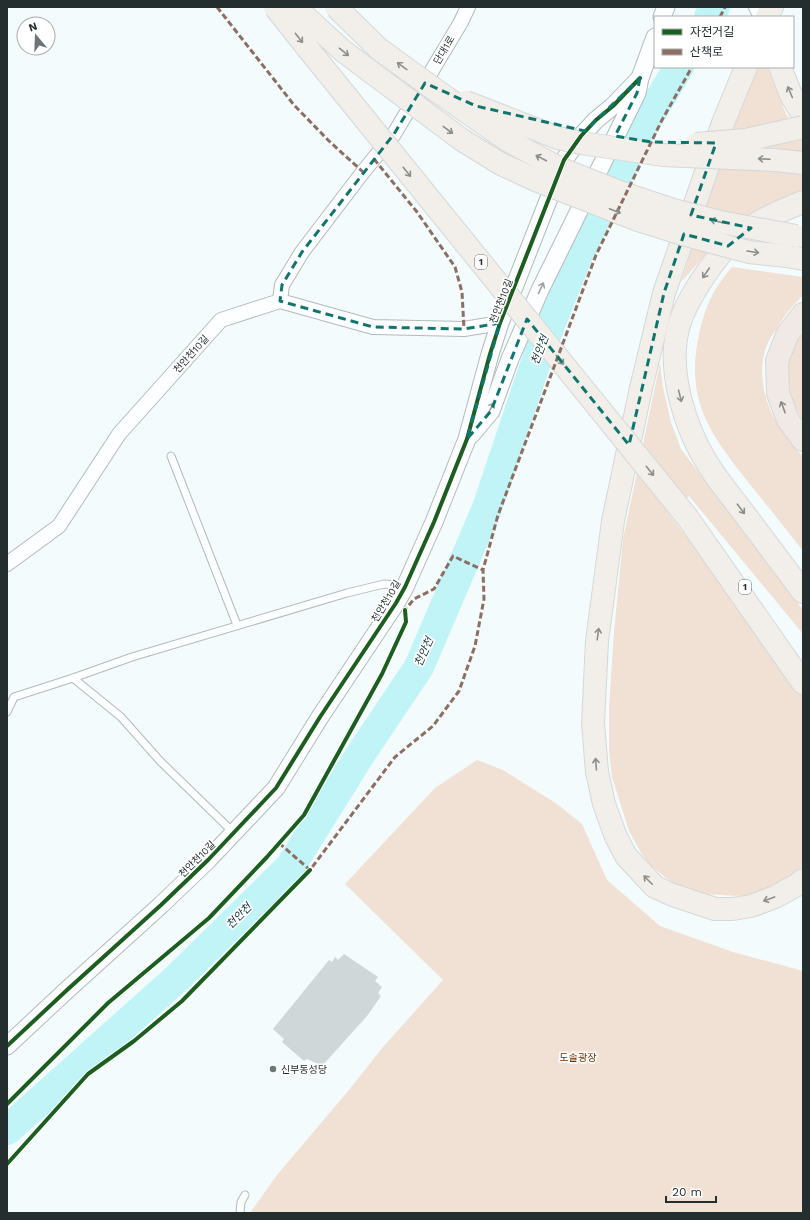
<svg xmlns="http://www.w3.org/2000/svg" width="810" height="1220" font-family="'Work Sans','Noto Sans KR',sans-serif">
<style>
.green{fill:#f1e0d4}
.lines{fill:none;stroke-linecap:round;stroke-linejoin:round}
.river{stroke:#c0f4f6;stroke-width:30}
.building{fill:#d0d7d8}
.service-casing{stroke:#b2baba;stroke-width:9}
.minor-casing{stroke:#b2baba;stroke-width:16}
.tertiary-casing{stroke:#b2baba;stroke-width:19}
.trunk-casing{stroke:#d4d8d9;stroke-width:24}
.motorway-casing{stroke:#d4d8d9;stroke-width:24}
.service{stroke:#fdfeff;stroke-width:7}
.minor{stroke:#fdfeff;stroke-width:14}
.tertiary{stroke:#fdfeff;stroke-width:17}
.trunk{stroke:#f2eeea;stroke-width:22}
.motorway{stroke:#f0e9e5;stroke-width:22}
.trunk-bridge-casing{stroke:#d4d8d9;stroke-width:24;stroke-linecap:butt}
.trunk-bridge{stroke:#f2eeea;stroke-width:22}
.quiet{stroke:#8d6e63;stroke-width:3;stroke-dasharray:6 3;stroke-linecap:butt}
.cycleway-casing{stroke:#fff;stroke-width:6}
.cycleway{stroke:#1b5e20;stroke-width:4}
.oneway{stroke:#8c8e8c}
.oneway2{stroke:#9ca0a1}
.oneway3{stroke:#8a8c8a}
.marked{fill:none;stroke:#0f766e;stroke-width:3;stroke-dasharray:8 5;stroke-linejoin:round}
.poi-dot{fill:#6d7677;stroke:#fff;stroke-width:1.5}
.labels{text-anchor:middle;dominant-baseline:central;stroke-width:3.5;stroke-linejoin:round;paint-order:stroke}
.shield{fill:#fff;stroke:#666d6d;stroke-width:1}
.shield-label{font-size:9px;font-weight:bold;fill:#252e2f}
.street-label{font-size:10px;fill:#252e2f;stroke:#fff}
.park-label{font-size:10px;fill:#6c3100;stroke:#fff}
.poi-label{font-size:10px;fill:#252e2f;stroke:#fff;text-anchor:start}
.water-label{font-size:11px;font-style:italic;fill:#0f3335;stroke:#fff}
</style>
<rect width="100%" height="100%" fill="#f4fbfc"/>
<g class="green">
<path d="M755 67H767L786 114 803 140V194L709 251 681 282 713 184Z"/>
<path d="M732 267 803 277V296C793 304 784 316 778 327 774 333 769 339 767 345 752 383 774 430 803 456V551C785 528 767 505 748 482 709 432 685 400 699 334 706 305 713 289 732 267Z"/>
<path d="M803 330V420C785 394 782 355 803 330Z"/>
<path d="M660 363 663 387 671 422 681 449 803 610V634L689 496 668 513 737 602 803 692V866L798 873 789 878 758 893 740 896 703 894 681 887 665 877 649 864 640 851 629 831 612 777 609 751V707L614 632 623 539Z"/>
<path d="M477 760 503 770 557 804 582 824 607 880 660 926 733 952 803 971V1213H250L277 1175 349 1090 383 1047 443 980 345 884 435 788Z"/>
</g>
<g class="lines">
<g class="river">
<path d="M709 17 715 7"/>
<path d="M7 1130 175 980 290 867 360 755 419 667 487 508 538 356 577 257 645 123 679 67"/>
</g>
</g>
<path class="building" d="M344 954 378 977 375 981 382 987 378 993 381 996 367 1016 322 1066 307 1059 304 1061 282 1042 284 1039 273 1029 329 960 332 962 335 957 338 960Z"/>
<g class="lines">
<defs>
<g id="service">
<path d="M171 456 237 625"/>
<path d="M73 678 121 717 160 761 234 833"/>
<path d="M7 712 14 697 73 678 132 657 347 593 384 584 397 585 405 587"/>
<path d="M240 1213 241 1202 245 1195"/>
</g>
<g id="minor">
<path d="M756 7 761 17"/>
<path d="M280 301 282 285 302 252 363 172 394 134 461 22 468 7"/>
<path d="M7 564 59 526 119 434 221 320 280 301 373 327 464 329 500 323"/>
</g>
<g id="tertiary">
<path d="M662 17 666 7"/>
<path d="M471 435 491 411 510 359 540 290 637 93 640 78 655 37"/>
<path d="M7 1046 67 990 161 905 208 860 276 788 320 717 396 603 405 587 434 522 467 439 490 354 500 323 564 160 581 136 596 120 613 106 640 78"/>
</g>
<g id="trunk">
<path d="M767 17 772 7"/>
<path d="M746 67 723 123 664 293 641 388 613 521 597 641 593 723 597 772 604 804 616 837 626 856 655 887 673 895 715 909H733L751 906 775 897 797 885 803 880"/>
<path d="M780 67 791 95 803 115"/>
<path d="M803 202C780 211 747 225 730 243 718 256 708 270 699 284 691 297 683 311 679 325 666 369 685 429 709 466 721 485 736 502 749 520 767 544 785 568 803 592"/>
<path d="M787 256 803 259"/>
<path d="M687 517 803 683"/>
</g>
<path id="motorway" d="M803 314 787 335 777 361 778 393 788 420 803 440"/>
</defs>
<use href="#service" class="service-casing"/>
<use href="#minor" class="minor-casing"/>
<use href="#tertiary" class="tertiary-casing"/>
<use href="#trunk" class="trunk-casing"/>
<use href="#motorway" class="motorway-casing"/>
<use href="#service" class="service"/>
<use href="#minor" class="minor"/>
<use href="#tertiary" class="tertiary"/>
<use href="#trunk" class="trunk"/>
<use href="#motorway" class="motorway"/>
<defs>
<g id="trunk-bridge">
<path d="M275 7 309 50 687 517"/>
<path d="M295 7 343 51 462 140 501 164 538 181 638 220 686 235 749 252 787 256"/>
<path d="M336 7 379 49 434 89 507 140 561 169 625 194 673 210 720 222 796 236"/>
<path d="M466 102 558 138 581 143 663 155 774 160 803 163"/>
<path d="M696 144 746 140 803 127"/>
</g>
</defs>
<use href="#trunk-bridge" class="trunk-bridge-casing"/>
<use href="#trunk-bridge" class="trunk-bridge"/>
<g class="quiet">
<path d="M217 7 294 105 329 141 363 172"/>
<path d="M720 17 725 7"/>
<path d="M374 159 417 212 455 267 462 292 464 329"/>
<path d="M403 608 405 610 414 599 434 589 453 556 483 570"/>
<path d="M279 843 310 870 395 757 433 726 459 691 475 646 484 599 483 570 498 515 554 367 596 255 662 120 692 67"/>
</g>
<defs>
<g id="cycleway">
<path d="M7 1046 67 990 161 905 208 860 276 788 320 717 396 603 405 587 434 522 467 439 490 354 500 323 564 160 581 136 596 120 613 106 640 78"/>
<path d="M7 1104 108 1003 209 918 267 857 304 815 382 674 406 622 405 610"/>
<path d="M7 1164 88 1074 134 1041 182 1001 310 870"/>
</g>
</defs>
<use href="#cycleway" class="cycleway-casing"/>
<use href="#cycleway" class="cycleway"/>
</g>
<defs><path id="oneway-shaft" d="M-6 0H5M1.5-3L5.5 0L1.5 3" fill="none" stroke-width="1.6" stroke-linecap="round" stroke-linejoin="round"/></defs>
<g class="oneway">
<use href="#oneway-shaft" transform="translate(299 38) rotate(52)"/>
<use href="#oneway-shaft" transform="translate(344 52) rotate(39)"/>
<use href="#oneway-shaft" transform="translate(402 66) rotate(-144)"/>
<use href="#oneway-shaft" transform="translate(790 92) rotate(-113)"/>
<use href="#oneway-shaft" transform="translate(448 130) rotate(37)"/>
<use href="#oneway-shaft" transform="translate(541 158) rotate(-152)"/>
<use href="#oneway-shaft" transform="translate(764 159) rotate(-177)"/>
<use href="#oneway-shaft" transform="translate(407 172) rotate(51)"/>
<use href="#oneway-shaft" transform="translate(615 211) rotate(21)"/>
<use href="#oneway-shaft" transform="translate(716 221) rotate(-166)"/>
<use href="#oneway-shaft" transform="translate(753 252) rotate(9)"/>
<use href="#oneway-shaft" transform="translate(706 273) rotate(124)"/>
<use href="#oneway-shaft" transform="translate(560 360) rotate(51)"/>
<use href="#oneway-shaft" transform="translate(680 396) rotate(76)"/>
<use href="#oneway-shaft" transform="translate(650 471) rotate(51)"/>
<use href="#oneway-shaft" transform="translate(741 509) rotate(53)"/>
<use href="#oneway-shaft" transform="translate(598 634) rotate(-82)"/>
<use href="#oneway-shaft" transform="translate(596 764) rotate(-94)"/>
<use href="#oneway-shaft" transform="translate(648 880) rotate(-135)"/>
<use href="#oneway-shaft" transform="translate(769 899) rotate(160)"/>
</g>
<g class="oneway2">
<use href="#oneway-shaft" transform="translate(541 288) rotate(-65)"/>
<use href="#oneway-shaft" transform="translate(491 408) rotate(-63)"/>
</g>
<use class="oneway3" href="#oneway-shaft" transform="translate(783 407) rotate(-110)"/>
<path class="marked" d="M640 78 637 93 615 136 651 142 716 143 691 215 751 228 728 246 684 234 664 293 629 445 527 319 491 411 467 439 500 323 464 329 373 327 280 301 282 285 302 252 394 134 425 83 476 106 585 131Z"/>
<circle class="poi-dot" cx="273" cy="1069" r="4"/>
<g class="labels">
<g class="shield">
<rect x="475" y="255" width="12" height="14" rx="3"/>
<rect x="739" y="580" width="12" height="14" rx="3"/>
</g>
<g class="shield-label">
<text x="481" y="262">1</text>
<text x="745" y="587">1</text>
</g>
<g class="street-label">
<text transform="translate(444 50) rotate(-59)">단대1로</text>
<text transform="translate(501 301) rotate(-69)">천안천10길</text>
<text transform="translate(191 354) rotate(-48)">천안천10길</text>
<text transform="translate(386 601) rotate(-59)">천안천10길</text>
<text transform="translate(197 859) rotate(-45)">천안천10길</text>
</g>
<g class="park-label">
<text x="578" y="1057">도솔광장</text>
</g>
<g class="poi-label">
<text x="281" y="1069">신부동성당</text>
</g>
<g class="water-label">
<text transform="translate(540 350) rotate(-69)">천안천</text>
<text transform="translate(424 652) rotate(-66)">천안천</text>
<text transform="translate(239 916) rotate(-45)">천안천</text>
</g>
</g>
<rect width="810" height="1220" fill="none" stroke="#252e2f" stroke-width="16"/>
<rect x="654" y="16" width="140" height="52" fill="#ffffff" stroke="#a8abac"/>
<rect x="662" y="29" width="20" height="6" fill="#1b5e20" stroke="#a8abac"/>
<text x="690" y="36" font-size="12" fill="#252e2f">자전거길</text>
<rect x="662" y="49" width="20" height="6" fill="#8d6e63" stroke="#a8abac"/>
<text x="690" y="56" font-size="12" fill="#252e2f">산책로</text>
<g transform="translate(36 36) rotate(341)"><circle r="19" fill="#ffffff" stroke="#a8abac"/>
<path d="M0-3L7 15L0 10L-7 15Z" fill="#6d7677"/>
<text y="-6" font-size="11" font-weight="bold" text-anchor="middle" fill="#252e2f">N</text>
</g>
<path d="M666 1196v6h50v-6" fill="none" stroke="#252e2f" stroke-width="2"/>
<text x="672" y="1196" font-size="12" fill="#252e2f" stroke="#ffffff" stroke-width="3" paint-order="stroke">20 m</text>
</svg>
